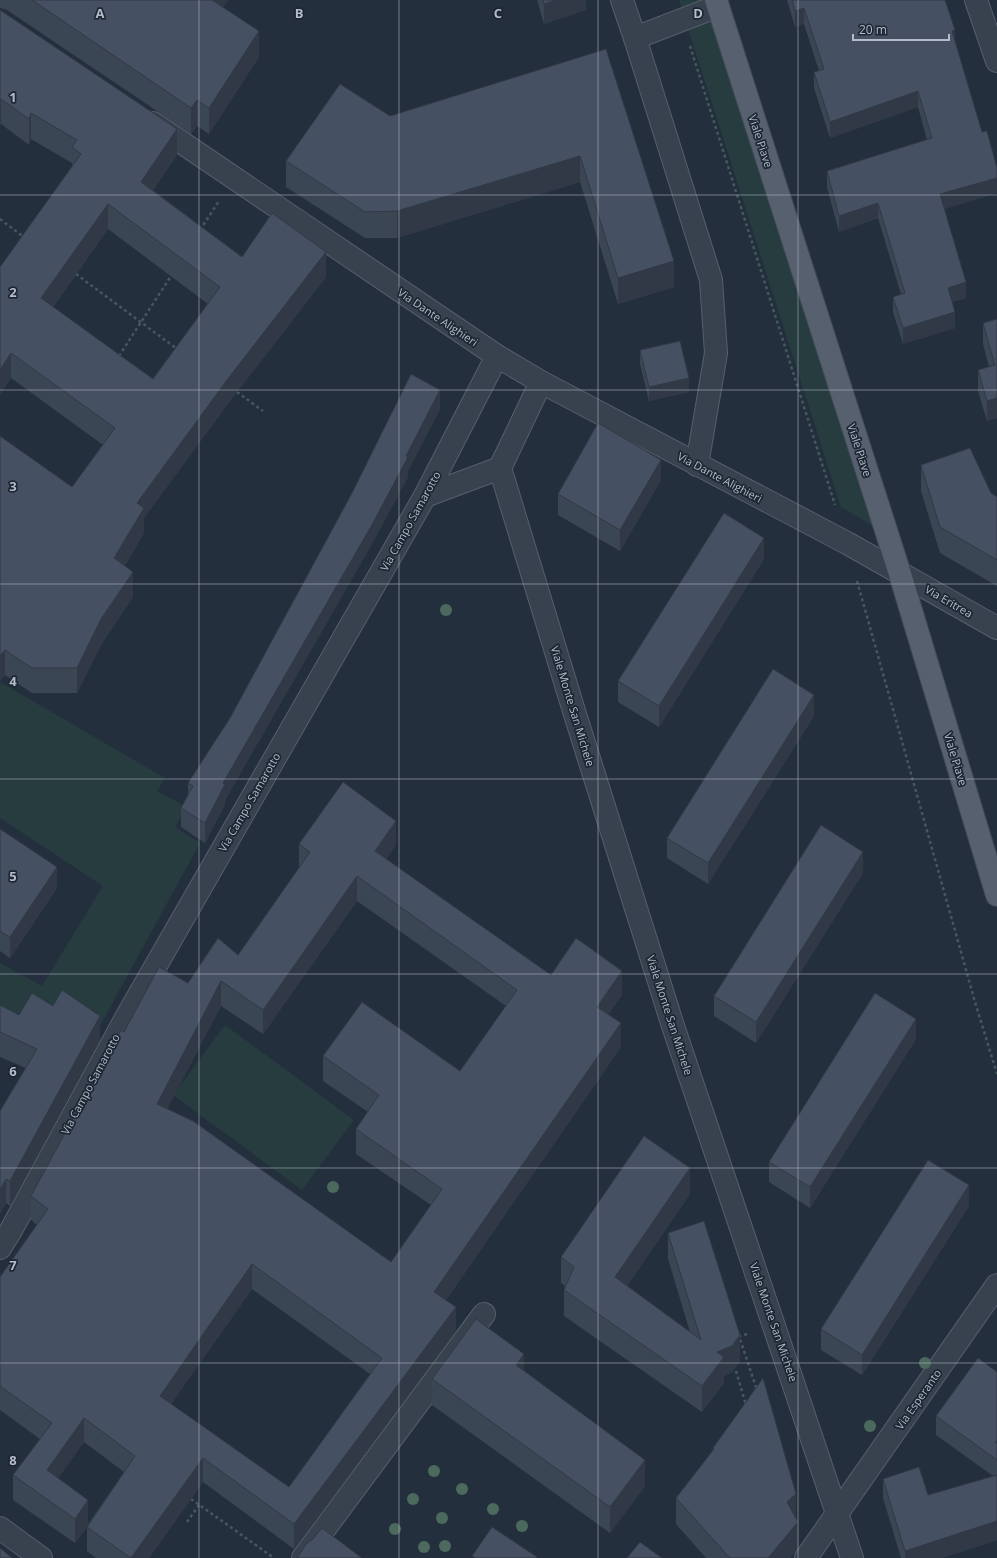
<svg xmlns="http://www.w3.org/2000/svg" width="997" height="1558" font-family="'Open Sans',sans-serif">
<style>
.green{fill:#263c3f}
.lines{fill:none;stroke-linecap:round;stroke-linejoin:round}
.minor-casing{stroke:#565f6c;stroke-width:24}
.major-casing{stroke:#414a57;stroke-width:24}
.path{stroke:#44595c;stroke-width:2.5;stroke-dasharray:3 3;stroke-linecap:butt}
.minor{stroke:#38414e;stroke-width:22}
.major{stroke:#56606e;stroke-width:22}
.tree{fill:#4b6a5d}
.wall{fill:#3b4654;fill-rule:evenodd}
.shaded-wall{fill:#303945}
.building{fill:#455162;stroke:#303945;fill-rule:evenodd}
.grid{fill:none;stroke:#b4bcc9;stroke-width:1;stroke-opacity:0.55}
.labels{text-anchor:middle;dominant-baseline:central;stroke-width:3.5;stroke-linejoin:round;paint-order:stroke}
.street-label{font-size:11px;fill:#b4bcc9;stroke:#1d2633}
.grid-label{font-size:13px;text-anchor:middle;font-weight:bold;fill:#b4bcc9;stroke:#1d2633;stroke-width:3.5;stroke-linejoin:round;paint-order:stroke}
</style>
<rect width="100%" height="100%" fill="#242f3e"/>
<g class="green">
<path d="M679 0H705L873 526 841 507Z"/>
<path d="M0 682 165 778 157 791 187 807 175 827 200 843 96 1033 0 1022V963L42 986 103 886 0 818Z"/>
<path d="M225 1025 354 1120 302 1190 173 1095Z"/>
</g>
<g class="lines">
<defs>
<g id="minor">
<path d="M622 0 635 38"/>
<path d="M976 0 997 61"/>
<path d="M153 123 497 356 541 382 847 543 997 628"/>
<path d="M541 382 500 468 574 711 673 1026 852 1558"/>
<path d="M697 465 716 353 711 280 635 38 718 6"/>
<path d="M425 496 500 468"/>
<path d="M0 1248 10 1232 127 1016 425 496 497 356"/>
<path d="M0 1528 41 1558"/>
<path d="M303 1558 484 1314"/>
<path d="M806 1558 997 1285"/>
</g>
<path id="major" d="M716 0 900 574 997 895"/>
</defs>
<use href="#minor" class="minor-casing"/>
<use href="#major" class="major-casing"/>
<g class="path">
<path d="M690 46 835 505"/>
<path d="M0 219 25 238"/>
<path d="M200 230 219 201"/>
<path d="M76 274 177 349"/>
<path d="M119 356 171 276"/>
<path d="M237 392 263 411"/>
<path d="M857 581 975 1002 997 1074"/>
<path d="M747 1334 739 1336 757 1390"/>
<path d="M736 1371 746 1405"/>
<path d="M191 1499 274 1558"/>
<path d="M187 1522 199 1505"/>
</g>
<use href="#minor" class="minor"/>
<use href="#major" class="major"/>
</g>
<g class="tree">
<circle cx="446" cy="610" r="6"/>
<circle cx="333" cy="1187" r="6"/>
<circle cx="925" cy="1363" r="6"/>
<circle cx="870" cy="1426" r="6"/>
<circle cx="434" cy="1471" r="6"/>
<circle cx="462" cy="1489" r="6"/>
<circle cx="413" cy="1499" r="6"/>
<circle cx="493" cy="1509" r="6"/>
<circle cx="442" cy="1518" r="6"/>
<circle cx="522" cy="1526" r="6"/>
<circle cx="395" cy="1529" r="6"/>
<circle cx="445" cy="1546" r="6"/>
<circle cx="424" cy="1547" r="6"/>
</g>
<g class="wall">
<path d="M0 0H228L223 7 259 57 209 134 197 126 191 134 7 10 1 8H0Z"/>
<path d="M537 0H586V10L544 24Z"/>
<path d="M787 0H945L955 44 982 132 997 168V193L944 209 966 298 952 302 955 328 903 344 893 312V297L901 294 878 218 839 232 827 187V171L927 140 918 107 830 138 814 88V72L819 71 804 24 795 27Z"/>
<path d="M0 10 177 155 153 190 242 257 326 277 227 405 144 518V533L125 566 133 597 101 645 77 693H32L5 675 0 681V436L72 487 103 445 11 378 0 395V267L72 166V163L31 139 29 145 1 124 0 126ZM108 229 208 304 153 379 53 307Z"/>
<path d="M606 49 674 287 618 304 580 182 397 238H365L286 187V161L390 116Z"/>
<path d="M997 319V418L987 421 978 391V370L989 367 983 344V323Z"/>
<path d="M640 350 689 392 649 401 640 364Z"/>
<path d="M440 409 408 471V477L373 542 225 800V804L205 843 181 827V808L188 795V783L230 718Z"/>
<path d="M921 465 991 493 997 497V586L940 553 921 491Z"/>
<path d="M661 480 620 551 558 515V494Z"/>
<path d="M764 559 659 727 618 702V681Z"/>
<path d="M814 716 708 884 667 858V838Z"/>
<path d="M0 829 57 888 10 958 0 951Z"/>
<path d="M299 844 396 845 386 859 551 975 622 995 608 1014 621 1047 446 1300 456 1331 294 1549 203 1482 149 1558H96L87 1551V1527L75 1543 13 1500V1475L40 1439 0 1410V1277L37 1225 31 1220V1196L124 1032 188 983 238 955 299 868ZM357 901 506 1006 460 1071 323 1056V1081L368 1112 356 1129V1154L431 1205 391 1262 167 1109 221 1006 263 1034ZM252 1289 370 1374 289 1487 171 1404ZM84 1442 124 1472 88 1524 58 1478Z"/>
<path d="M863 873 756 1043 714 1016V996Z"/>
<path d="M0 1005 19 1015 100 1040 10 1206 6 1203 0 1214V1111L26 1068 0 1057Z"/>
<path d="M916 1039 810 1208 769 1182V1162Z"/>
<path d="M690 1194 627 1286 690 1332 668 1259V1233L740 1361 732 1372 724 1376V1383L702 1412 564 1316V1290L565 1286 561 1283V1257Z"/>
<path d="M969 1206 862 1375 821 1350V1329Z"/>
<path d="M524 1370 645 1486 610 1533 432 1405V1379Z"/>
<path d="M997 1372V1540L942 1558H901L883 1498V1479L928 1495 993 1476 936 1435V1416Z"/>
<path d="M713 1448 796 1518 798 1548 790 1558H706L676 1524V1498L713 1450Z"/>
</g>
<g class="shaded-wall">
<path d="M211 0H228L211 25Z"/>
<path d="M556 0H586V10L544 24V4Z"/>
<path d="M804 8V24L795 27V11Z"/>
<path d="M955 30V46L952 31Z"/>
<path d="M259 31V57L209 134V108Z"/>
<path d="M918 91V107L830 138V122Z"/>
<path d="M1 99V124L0 126V101Z"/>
<path d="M197 100V126L191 134V108Z"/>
<path d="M31 113V139L29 145V119Z"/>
<path d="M177 129V155L141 207V182Z"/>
<path d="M580 156V182L397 238V211Z"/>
<path d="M997 178V193L940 210V194Z"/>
<path d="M878 203V218L839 232V216Z"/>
<path d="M108 204V229L41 323V298Z"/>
<path d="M326 252V277L227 405 144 518V533L114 584V558L137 503 227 380Z"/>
<path d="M674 261V287L618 304V278Z"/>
<path d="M966 282V298L948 303V288Z"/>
<path d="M955 312V328L903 344V328Z"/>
<path d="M11 353V378L0 395V370Z"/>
<path d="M689 378V392L649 401V387Z"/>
<path d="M440 390V409L408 471V477L373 542 225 800V804L205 843V823L223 783 406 456Z"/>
<path d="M997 398V418L987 421V401Z"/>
<path d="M661 460V480L620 551V530Z"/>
<path d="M764 538V559L659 727V706Z"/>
<path d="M133 572V597L101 645 77 693V668L101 619Z"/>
<path d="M5 650V675L0 681V656Z"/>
<path d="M814 695V716L708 884V863Z"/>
<path d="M396 821V845L375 875V851Z"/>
<path d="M863 852V873L756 1043V1022Z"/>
<path d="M57 867V888L10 958V937Z"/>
<path d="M357 876V901L263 1034V1010Z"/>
<path d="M622 971V995L597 1031V1007Z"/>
<path d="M221 981V1006L157 1129V1104Z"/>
<path d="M100 1016V1040L10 1206V1181Z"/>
<path d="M916 1019V1039L810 1208V1187Z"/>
<path d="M621 1023V1047L434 1317V1292Z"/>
<path d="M690 1168V1194L615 1304V1277Z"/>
<path d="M6 1179V1203L0 1214V1190Z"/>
<path d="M969 1185V1206L862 1375V1355Z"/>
<path d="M252 1264V1289L160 1420V1396Z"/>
<path d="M456 1307V1331L294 1549V1524Z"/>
<path d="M740 1335V1361L732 1372 724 1376V1383L702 1412V1386L717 1352Z"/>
<path d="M524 1354V1380L516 1365Z"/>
<path d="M84 1418V1442L47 1494V1470Z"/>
<path d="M203 1458V1482L149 1558H131Z"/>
<path d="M645 1460V1486L610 1533V1507Z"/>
<path d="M796 1494V1521L787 1502Z"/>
<path d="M88 1500V1525L75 1543V1519Z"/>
<path d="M997 1521V1540L942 1558H905V1551Z"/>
<path d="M798 1522V1548L790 1558H768Z"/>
</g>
<g class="building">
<path d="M32 0H212L259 31 209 108 197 100 191 108Z"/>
<path d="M543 0H556L544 4Z"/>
<path d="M792 0H945L955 30 952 31 982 132 987 131 997 168V178L940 194 966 282 948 288 955 312 903 328 893 297 905 293 878 203 839 216 827 171 932 138 918 91 830 122 814 72 824 69 804 8 795 11Z"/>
<path d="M0 10 177 129 141 182 242 257 272 213 326 252 227 380 137 503 144 508 114 558 133 572 101 619 77 668H32L5 650 0 656V436L72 487 115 428 11 353 0 370V267L81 154 72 147 77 140 31 113 29 119 1 99 0 101ZM108 204 220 287 153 379 41 298Z"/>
<path d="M606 49 674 261 618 278 580 156 397 211 365 212 286 161 340 84 390 116Z"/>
<path d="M997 319V398L987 401 978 370 995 365 983 323Z"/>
<path d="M680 341 689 378 649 387 640 350Z"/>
<path d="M411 374 440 390 406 456 408 457 373 523 223 783 225 784 205 823 181 808 193 786 188 783 230 718 352 493Z"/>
<path d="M598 423 661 460 620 530 558 494Z"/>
<path d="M970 448 991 493 997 497V560L940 527 921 465Z"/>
<path d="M724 513 764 538 659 706 618 681Z"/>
<path d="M773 669 814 695 708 863 667 838Z"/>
<path d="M343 782 396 821 375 851 551 975 576 938 622 971 597 1007 621 1023 434 1292 456 1307 294 1524 203 1458 131 1558 87 1527 135 1456 84 1418 47 1470 88 1500 75 1519 13 1475 52 1423 0 1386V1277L48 1209 31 1196 121 1030 124 1032 159 967 188 983 218 938 238 955 310 852 299 844ZM357 876 517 990 460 1071 362 1002 323 1056 379 1095 356 1129 442 1189 391 1262 193 1121 157 1104 221 981 263 1010ZM252 1264 382 1358 289 1487 160 1396Z"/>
<path d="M821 825 863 852 756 1022 714 996Z"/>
<path d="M0 829 57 867 10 937 0 931Z"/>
<path d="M62 990 100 1016 10 1181 6 1179 0 1190V1111L37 1049 0 1032V1005L19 1015 32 993 53 1006Z"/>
<path d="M875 993 916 1019 810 1187 769 1162Z"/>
<path d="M644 1136 690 1168 615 1277 701 1340 668 1233 704 1221 740 1335 732 1346 717 1352 724 1357 702 1386 564 1290 574 1267 561 1257Z"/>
<path d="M928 1160 969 1185 862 1355 821 1329Z"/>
<path d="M476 1319 524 1354 516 1365 645 1460 610 1507 432 1379Z"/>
<path d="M978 1358 997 1372V1440L995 1443 997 1442V1460L936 1416Z"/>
<path d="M763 1378 796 1494 787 1502 798 1522 768 1558H730L676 1498 714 1449 713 1448Z"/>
<path d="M919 1467 928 1495 997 1475V1521L905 1551 883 1479Z"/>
<path d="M492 1527 537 1557 536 1558H476L472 1556Z"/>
<path d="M322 1528 362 1558H297L307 1543 313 1539Z"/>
<path d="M640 1542 662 1558H627Z"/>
<path d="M0 1548 12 1558H0Z"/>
</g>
<path class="grid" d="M199 0V1558M399 0V1558M598 0V1558M798 0V1558M0 195H997M0 390H997M0 584H997M0 779H997M0 974H997M0 1168H997M0 1363H997"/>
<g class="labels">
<g class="street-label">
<text transform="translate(761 141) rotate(72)">Viale Piave</text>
<text transform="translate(438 317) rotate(34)">Via Dante Alighieri</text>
<text transform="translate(860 450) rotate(72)">Viale Piave</text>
<text transform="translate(720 477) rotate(28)">Via Dante Alighieri</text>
<text transform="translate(410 521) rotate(-61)">Via Campo Samarotto</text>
<text transform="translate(949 601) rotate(30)">Via Eritrea</text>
<text transform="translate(573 706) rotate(73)">Viale Monte San Michele</text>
<text transform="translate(956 759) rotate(73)">Viale Piave</text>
<text transform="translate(249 802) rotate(-60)">Via Campo Samarotto</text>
<text transform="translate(670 1015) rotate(72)">Viale Monte San Michele</text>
<text transform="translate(90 1084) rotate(-62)">Via Campo Samarotto</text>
<text transform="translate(774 1322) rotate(71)">Viale Monte San Michele</text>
<text transform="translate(918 1399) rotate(-55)">Via Esperanto</text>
</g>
</g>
<g class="grid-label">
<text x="100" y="18">A</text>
<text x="299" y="18">B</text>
<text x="498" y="18">C</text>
<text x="698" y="18">D</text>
<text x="13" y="102">1</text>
<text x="13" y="297">2</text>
<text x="13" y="491">3</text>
<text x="13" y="686">4</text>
<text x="13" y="881">5</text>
<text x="13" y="1076">6</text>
<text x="13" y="1270">7</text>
<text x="13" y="1465">8</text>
</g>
<path d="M853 34v6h96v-6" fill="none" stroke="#b4bcc9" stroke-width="2"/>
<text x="859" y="34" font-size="12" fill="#b4bcc9" stroke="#1d2633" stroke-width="3" paint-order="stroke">20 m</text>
</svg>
